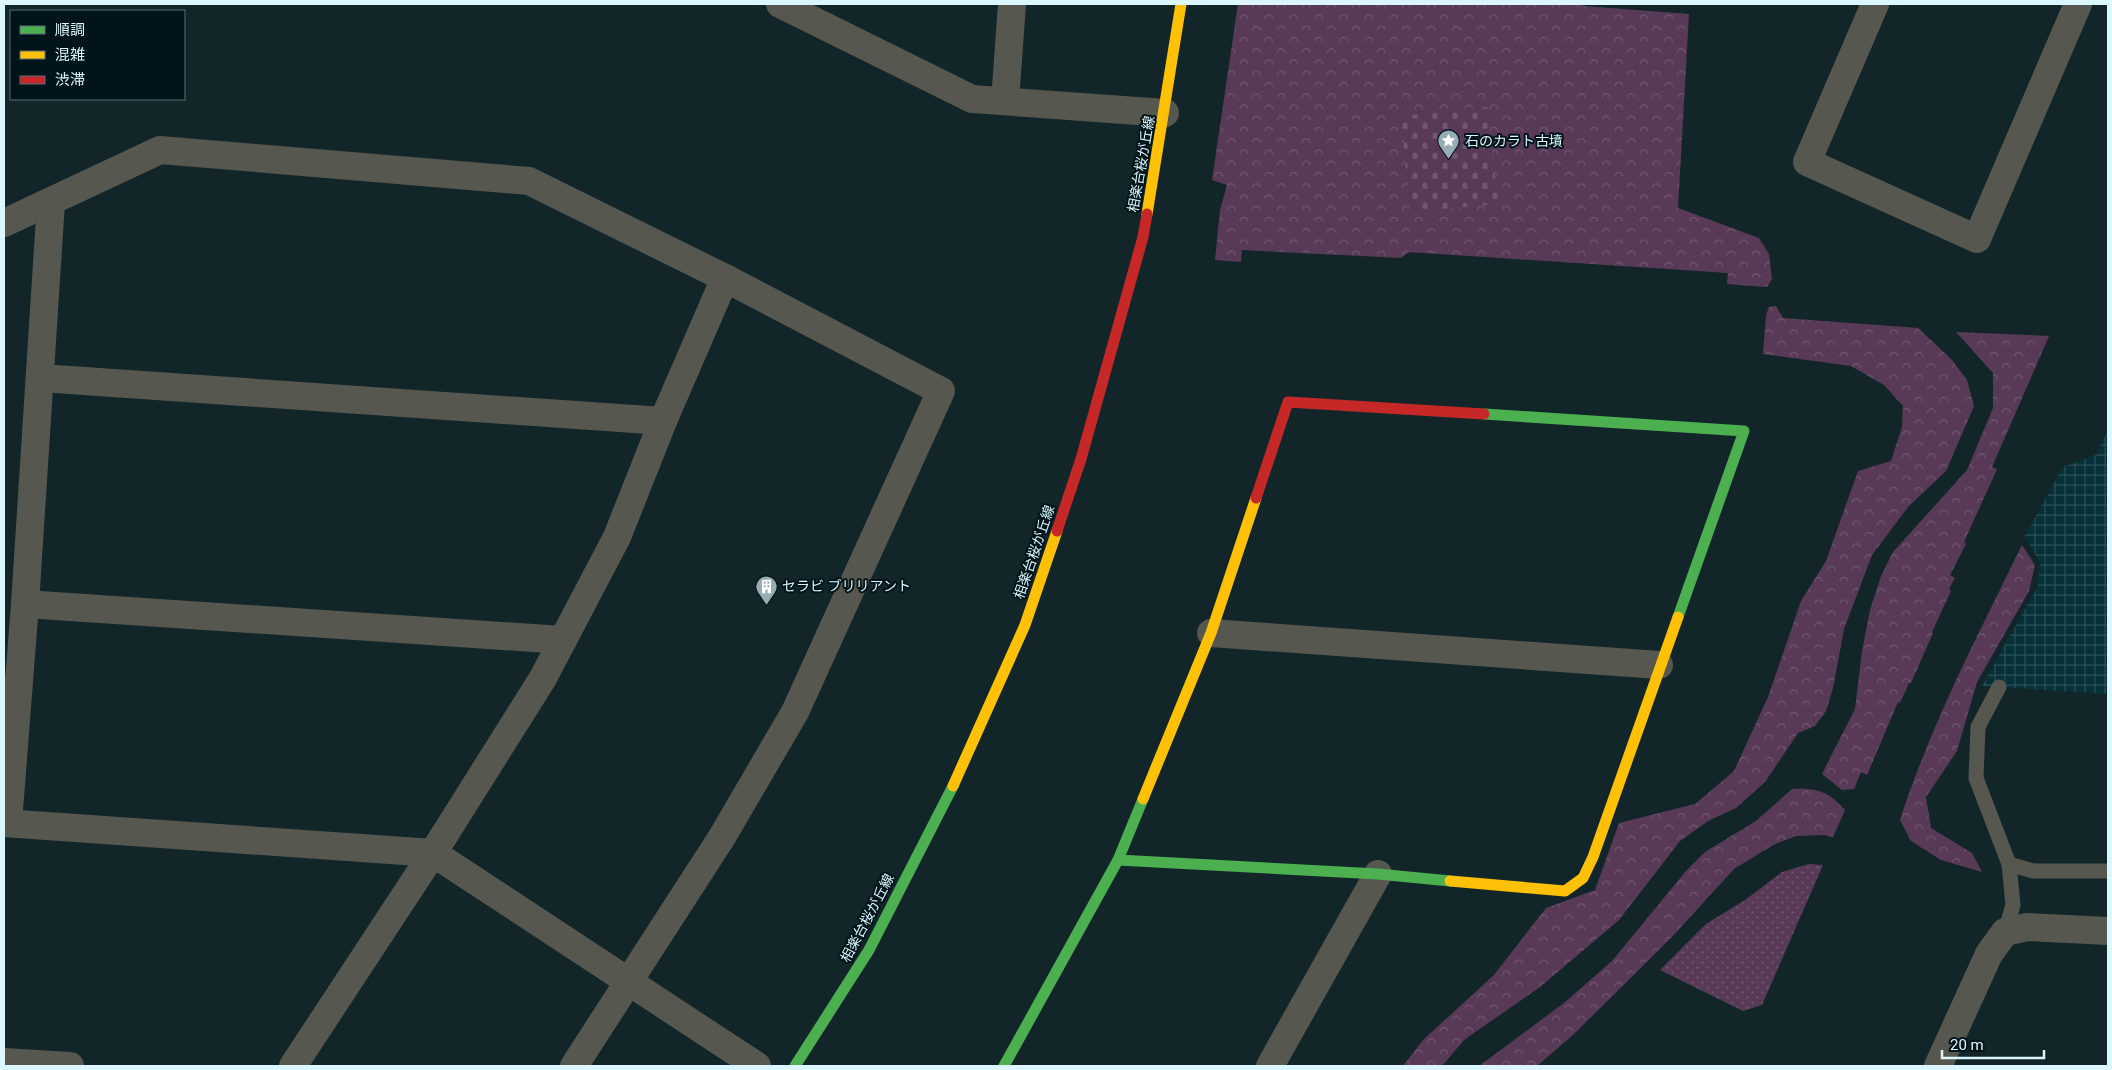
<svg xmlns="http://www.w3.org/2000/svg" width="2112" height="1070" font-family="Roboto,'Noto Sans JP',sans-serif">
<style>
.industrial{fill:url(#industrial-grid)}
.grass{fill:url(#grass-dots)}
.forest{fill:url(#forest-crowns)}
.cemetery{fill:url(#cemetery-stones)}
.lines{fill:none;stroke-linecap:round;stroke-linejoin:round}
.lane{stroke:#56574e;stroke-width:15}
.street{stroke:#56574e;stroke-width:28}
.fast{stroke:#4caf50;stroke-width:11}
.slow{stroke:#ffc107;stroke-width:11}
.jam{stroke:#c62828;stroke-width:11}
.labels{text-anchor:middle;dominant-baseline:central;stroke-width:4;stroke-linejoin:round;paint-order:stroke}
.poi-label{font-size:14px;fill:#dcf6fd;stroke:#00141a;text-anchor:start}
.street-label{font-size:14px;fill:#dcf6fd;stroke:#00141a}
</style>
<defs>
<pattern id="industrial-grid" width="8" height="8" patternUnits="userSpaceOnUse" patternTransform="scale(1.25)"><rect width="8" height="8" fill="#063139"/><path d="M0 4h8M4 0v8" fill="none" stroke="#2a4f57"/></pattern>
<pattern id="grass-dots" width="8" height="8" patternUnits="userSpaceOnUse" patternTransform="scale(1.25)"><rect width="8" height="8" fill="#593a56"/><path d="M2 2h.1M6 6h.1" fill="none" stroke="#70576f" stroke-width="1.8" stroke-linecap="round"/></pattern>
<pattern id="forest-crowns" width="20" height="18" patternUnits="userSpaceOnUse" patternTransform="scale(1.25)"><rect width="20" height="18" fill="#593a56"/><path d="M2 6a3 3 0 1 1 6 0M12 15a3 3 0 1 1 6 0" fill="none" stroke="#70576f"/></pattern>
<pattern id="cemetery-stones" width="16" height="16" patternUnits="userSpaceOnUse" patternTransform="scale(1.25)"><rect width="16" height="16" fill="#593a56"/><path d="M2 7V4a2 2 0 0 1 4 0v3zM10 15v-3a2 2 0 0 1 4 0v3z" fill="#70576f"/></pattern>
</defs>
<rect width="100%" height="100%" fill="#12262a"/>
<path class="industrial" d="M2108 430V694L1982 686 2038 586 2040 563 2025 536 2063 467 2096 455Z"/>
<path class="grass" d="M1809 864 1823 865 1762 1005 1743 1011 1660 970 1706 924 1745 900 1782 872Z"/>
<g class="forest">
<path d="M1238 4H1580L1584 6 1689 14 1678 208 1759 238 1769 254 1772 279 1767 287 1727 284 1728 273 1409 252 1401 258 1242 250 1241 262 1215 260 1220 210 1227 185 1212 180Z"/>
<path d="M1776 306 1783 318 1918 328 1952 360 1967 380 1974 406 1946 471 1908 507 1872 555 1844 629 1833 688 1826 711 1815 726 1798 733 1765 782 1736 808 1708 821 1680 841 1619 920 1540 987 1464 1040 1442 1066H1403L1423 1040 1494 975 1546 908 1595 890 1619 823 1695 804 1734 771 1768 697 1801 601 1826 561 1858 471 1891 461 1902 427 1903 406 1884 385 1851 366 1763 354 1766 315 1769 307Z"/>
<path d="M1956 332 2049 336 1992 467 1997 469 1964 542 1966 544 1950 575 1955 578 1949 589 1951 591 1932 632 1933 633 1911 683H1909L1900 703 1898 702 1867 775 1861 772 1854 789 1842 790 1822 774 1855 709 1862 651 1870 610 1881 576 1893 552 1967 470 1993 408V373Z"/>
<path d="M2022 545 2035 565 2029 591 1977 682 1957 751 1926 797 1931 828 1972 853 1982 872 1941 860 1911 841 1900 820C1931 724 1978 635 2022 545Z"/>
<path d="M1792 789C1817 788 1828 791 1845 810L1833 837 1824 835 1796 836 1773 845 1734 869 1670 939 1574 1034 1537 1066H1479L1564 1003 1612 961 1686 871 1705 852 1756 821Z"/>
</g>
<path class="cemetery" d="M1488 107 1498 204 1410 212 1401 116Z"/>
<g class="lines">
<g class="lane">
<path d="M1999 687 1978 727 1976 778 2009 864 2013 905 2005 932"/>
<path d="M2009 864 2033 871H2108"/>
</g>
<g class="street">
<path d="M780 4 972 99 1165 113"/>
<path d="M1875 4 1807 162 1977 239 2078 4"/>
<path d="M1005 101 1012 4"/>
<path d="M4 223 160 150 529 181 725 278 941 391 795 712 722 837 574 1066"/>
<path d="M41 378 663 421"/>
<path d="M25 604 563 640"/>
<path d="M1211 633 1659 665"/>
<path d="M4 823 433 853 757 1066"/>
<path d="M8 823 25 604 51 202"/>
<path d="M4 1062 70 1066"/>
<path d="M293 1066 433 853 543 678 617 537 663 421 725 278"/>
<path d="M1270 1066 1378 874"/>
<path d="M1938 1066 1989 954 2005 932 2027 927 2108 931"/>
</g>
<g class="fast">
<path d="M1484 414 1744 431 1678 617"/>
<path d="M1118 860 1378 874 1450 881"/>
<path d="M795 1066 869 950 953 786"/>
<path d="M1004 1066 1118 860 1143 799"/>
</g>
<g class="slow">
<path d="M1147 214 1181 4"/>
<path d="M953 786 1025 625 1057 531"/>
<path d="M1143 799 1211 633 1256 498"/>
<path d="M1450 881 1565 891 1583 878 1593 857 1678 617"/>
</g>
<g class="jam">
<path d="M1256 498 1288 402 1484 414"/>
<path d="M1057 531 1081 459 1143 237 1147 214"/>
</g>
</g>
<defs>
<symbol id="sight-pin" viewBox="-11 -11 22 30"><path d="M0 17L-7.5 6A9.5 9.5 0 1 1 7.5 6Z" fill="#95adb3" stroke="#00141a"/><path d="M0-6L1.8-2.2L6-1.7L2.9 1.2L3.7 5.4L0 3.3L-3.7 5.4L-2.9 1.2L-6-1.7L-1.8-2.2Z" fill="#fff"/></symbol>
<symbol id="building-pin" viewBox="-11 -11 22 30"><path d="M0 17L-7.5 6A9.5 9.5 0 1 1 7.5 6Z" fill="#95adb3" stroke="#00141a"/><path d="M-4-6H4V6H1V3H-1V6H-4ZM-2.5-4.3h1.7v1.8h-1.7ZM.8-4.3h1.7v1.8H.8ZM-2.5-1h1.7V.8h-1.7ZM.8-1h1.7V.8H.8Z" fill="#fff"/></symbol>
</defs>
<g fill-rule="evenodd">
<use href="#sight-pin" x="1436" y="128" width="25" height="34"/>
<use href="#building-pin" x="754" y="574" width="25" height="34"/>
</g>
<g class="labels">
<g class="poi-label">
<text x="1465" y="141">石のカラト古墳</text>
<text x="782" y="586">セラビ ブリリアント</text>
</g>
<g class="street-label">
<text transform="translate(1141 164) rotate(-80)">相楽台桜が丘線</text>
<text transform="translate(1034 552) rotate(-71)">相楽台桜が丘線</text>
<text transform="translate(867 918) rotate(-62)">相楽台桜が丘線</text>
</g>
</g>
<rect width="2112" height="1070" fill="none" stroke="#dcf6fd" stroke-width="10"/>
<rect x="10" y="10" width="175" height="90" fill="#00141a" stroke="#586e75"/>
<rect x="20" y="26" width="25" height="8" fill="#4caf50" stroke="#586e75"/>
<text x="55" y="35" font-size="15" fill="#dcf6fd">順調</text>
<rect x="20" y="51" width="25" height="8" fill="#ffc107" stroke="#586e75"/>
<text x="55" y="60" font-size="15" fill="#dcf6fd">混雑</text>
<rect x="20" y="76" width="25" height="8" fill="#c62828" stroke="#586e75"/>
<text x="55" y="85" font-size="15" fill="#dcf6fd">渋滞</text>
<path d="M1942 1050v8h102v-8" fill="none" stroke="#dcf6fd" stroke-width="2.5"/>
<text x="1950" y="1050" font-size="15" fill="#dcf6fd" stroke="#00141a" stroke-width="4" paint-order="stroke">20 m</text>
</svg>
